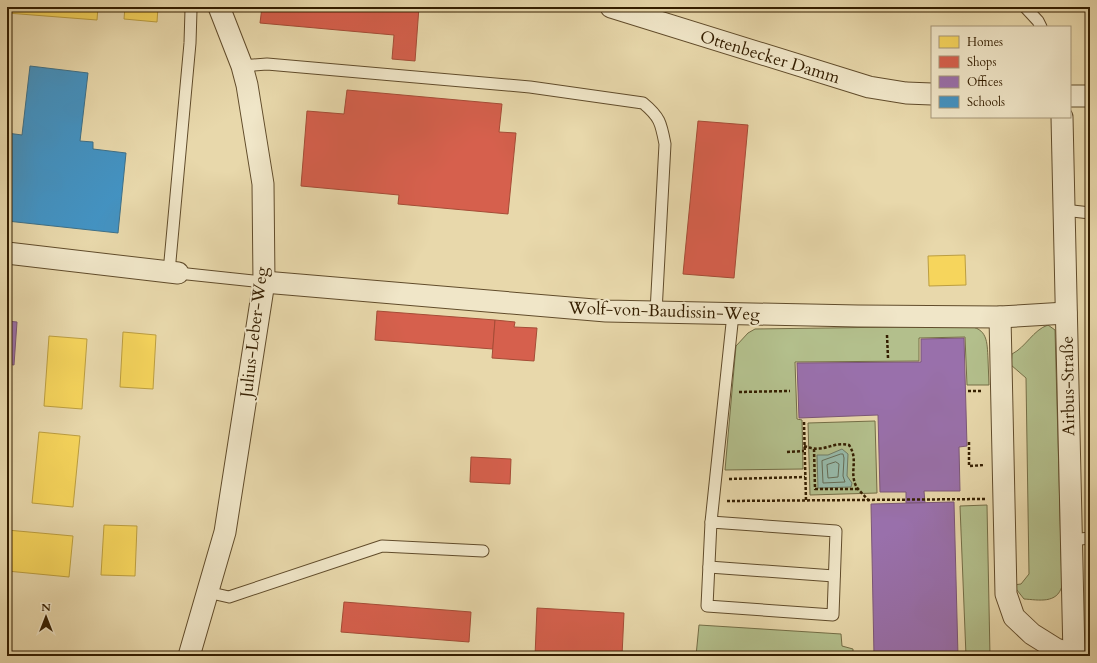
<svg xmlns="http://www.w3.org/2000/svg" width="1097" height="663" font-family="Cardo,serif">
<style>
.green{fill:#b3bf8c;stroke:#746e46}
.water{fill:#97baaa;stroke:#6f7c66}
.homes{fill:#f6d55c;stroke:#bc9e40}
.shops{fill:#d6604d;stroke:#a54c36}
.offices{fill:#9970ab;stroke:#7b5778}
.schools{fill:#4393c3;stroke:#3e7088}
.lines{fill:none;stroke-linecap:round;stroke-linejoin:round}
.shore{stroke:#666c55;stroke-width:1}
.lane-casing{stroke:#614c2b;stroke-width:13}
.street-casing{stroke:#614c2b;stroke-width:23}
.path{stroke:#341e00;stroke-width:2.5;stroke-dasharray:3 2;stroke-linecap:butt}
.lane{stroke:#f0e6c8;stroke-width:11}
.street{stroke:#f0e6c8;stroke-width:21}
.labels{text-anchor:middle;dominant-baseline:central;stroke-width:4;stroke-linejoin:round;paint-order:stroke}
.street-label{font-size:17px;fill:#341e00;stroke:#f0e6c8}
</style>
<rect width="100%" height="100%" fill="#e8d8ab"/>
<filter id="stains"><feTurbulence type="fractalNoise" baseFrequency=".005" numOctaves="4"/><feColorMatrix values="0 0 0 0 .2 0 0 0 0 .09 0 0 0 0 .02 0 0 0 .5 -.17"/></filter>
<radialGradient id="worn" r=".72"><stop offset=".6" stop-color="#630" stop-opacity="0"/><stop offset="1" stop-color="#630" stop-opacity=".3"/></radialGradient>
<g class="green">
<path d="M1048 325 1055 330 1062 586C1057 604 1039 600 1024 599L1013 585 1021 584 1029 574 1026 378 1011 365 1012 354C1026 347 1033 330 1048 325Z"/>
<path d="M967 326C988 328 987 342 988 359 988 368 989 376 989 385H967L965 337 919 338V361L795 362 797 419 802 420 803 469 725 470 736 346 748 333 755 329Z"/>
<path d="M875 421 877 493 810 495 808 423Z"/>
<path d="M987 505 990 656H966L960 506Z"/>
<path d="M699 625 841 634 842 646 853 649V656H696Z"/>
</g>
<path class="water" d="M842 449 848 454 847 476 852 483 851 487 818 488 817 455H828Z"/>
<g class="homes">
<path d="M7 7H98L97 20 7 13Z"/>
<path d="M125 7H158L157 22 124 19Z"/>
<path d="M965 255 966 285 929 286 928 256Z"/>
<path d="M123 332 156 335 153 389 120 387Z"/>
<path d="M49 336 87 339 82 409 44 406Z"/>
<path d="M39 432 80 436 73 507 32 503Z"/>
<path d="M104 525 137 526 135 576 101 575Z"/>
<path d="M7 530 73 536 69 577 7 571Z"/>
</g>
<g class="shops">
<path d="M262 7H419L415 61 392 59 394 35 260 23Z"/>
<path d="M347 90 502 104 499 132 516 133 508 214 398 204 399 195 301 186 307 111 344 114Z"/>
<path d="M698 121 748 125 734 278 683 274Z"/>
<path d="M377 311 495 320 493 349 375 340Z"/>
<path d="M495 320 515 322 514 327 537 328 534 361 492 358Z"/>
<path d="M471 457 511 459 510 484 470 482Z"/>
<path d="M344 602 471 612 469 642 341 632Z"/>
<path d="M537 608 624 613 622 656H535Z"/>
</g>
<g class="offices">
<path d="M7 321 17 322 14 365 7 364Z"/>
<path d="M964 338 967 446 959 447 960 491H924L925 503H906V492H880L878 415 799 418 797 363 921 362V339Z"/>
<path d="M954 502 958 656H874L871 504Z"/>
</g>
<path class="schools" d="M30 66 88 73 80 141 93 142V149L126 153 118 233 7 221V133L22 135Z"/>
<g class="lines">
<g class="shore">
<path d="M841 454H843L844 458 843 476 845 482 823 483 822 461Z"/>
<path d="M836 462 839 464 838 477 828 478 827 465Z"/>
</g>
<defs>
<g id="lane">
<path d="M1025 7 1038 21 1041 27"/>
<path d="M242 66 267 64 530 87 643 103C660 117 661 123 665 144L656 312"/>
<path d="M1064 210 1090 213"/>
<path d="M169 272 190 43 191 10"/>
<path d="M178 273 264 282"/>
<path d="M711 522 836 531 833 615 707 606Z"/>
<path d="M711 522 733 314"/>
<path d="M1071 540 1090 538"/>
<path d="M709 567 834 576"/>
<path d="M207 592 229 597 382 546 483 551"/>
</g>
<g id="street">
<path d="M611 7 869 87 906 93 932 94"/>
<path d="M1070 96H1090"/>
<path d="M1062 117 1074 656"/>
<path d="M7 253 178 273"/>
<path d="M264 282 606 311 858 316 1000 317 1066 313"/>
<path d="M1000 317 1006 594 1014 617 1032 634 1056 649 1074 655"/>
<path d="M189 656 225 532 264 282 263 184 247 85 242 66 219 7"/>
</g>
</defs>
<use href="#lane" class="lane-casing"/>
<use href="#street" class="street-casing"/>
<g class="path">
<path d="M887 335 888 358"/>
<path d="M968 391H983"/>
<path d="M739 392 790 391"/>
<path d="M804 422 806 501"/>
<path d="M969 442V466L985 465"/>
<path d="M804 446C825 454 831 441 849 445 859 460 849 471 856 486 859 491 865 496 869 501"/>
<path d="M814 449 815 489H858"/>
<path d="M787 452 804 451"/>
<path d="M729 479 805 477"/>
<path d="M727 501 986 499"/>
</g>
<use href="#lane" class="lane"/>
<use href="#street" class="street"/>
</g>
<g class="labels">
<g class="street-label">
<text transform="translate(770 57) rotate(17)">Ottenbecker Damm</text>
<text transform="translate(664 311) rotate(2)">Wolf-von-Baudissin-Weg</text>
<text transform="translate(254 332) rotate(-83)">Julius-Leber-Weg</text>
<text transform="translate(1068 386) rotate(-91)">Airbus-Straße</text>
</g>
</g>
<rect width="1097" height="663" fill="none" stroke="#e8d8ab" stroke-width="24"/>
<rect x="8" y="8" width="1081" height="647" fill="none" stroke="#341e00" stroke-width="2"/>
<rect x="12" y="12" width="1073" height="639" fill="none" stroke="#341e00"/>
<rect x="931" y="26" width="140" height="92" fill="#f0e6c8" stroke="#a59678"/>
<rect x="939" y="36" width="20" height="12" fill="#f6d55c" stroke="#a59678"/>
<text x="967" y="46" font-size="12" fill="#341e00">Homes</text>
<rect x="939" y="56" width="20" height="12" fill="#d6604d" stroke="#a59678"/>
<text x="967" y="66" font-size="12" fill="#341e00">Shops</text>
<rect x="939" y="76" width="20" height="12" fill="#9970ab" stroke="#a59678"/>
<text x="967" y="86" font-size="12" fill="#341e00">Offices</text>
<rect x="939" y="96" width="20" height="12" fill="#4393c3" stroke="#a59678"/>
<text x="967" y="106" font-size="12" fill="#341e00">Schools</text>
<g transform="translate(46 617)" stroke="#f0e6c8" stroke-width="3" paint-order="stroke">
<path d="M0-3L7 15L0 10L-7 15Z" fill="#341e00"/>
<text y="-6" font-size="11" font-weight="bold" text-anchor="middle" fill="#341e00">N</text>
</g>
<rect width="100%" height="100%" filter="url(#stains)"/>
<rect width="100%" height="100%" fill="url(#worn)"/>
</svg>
